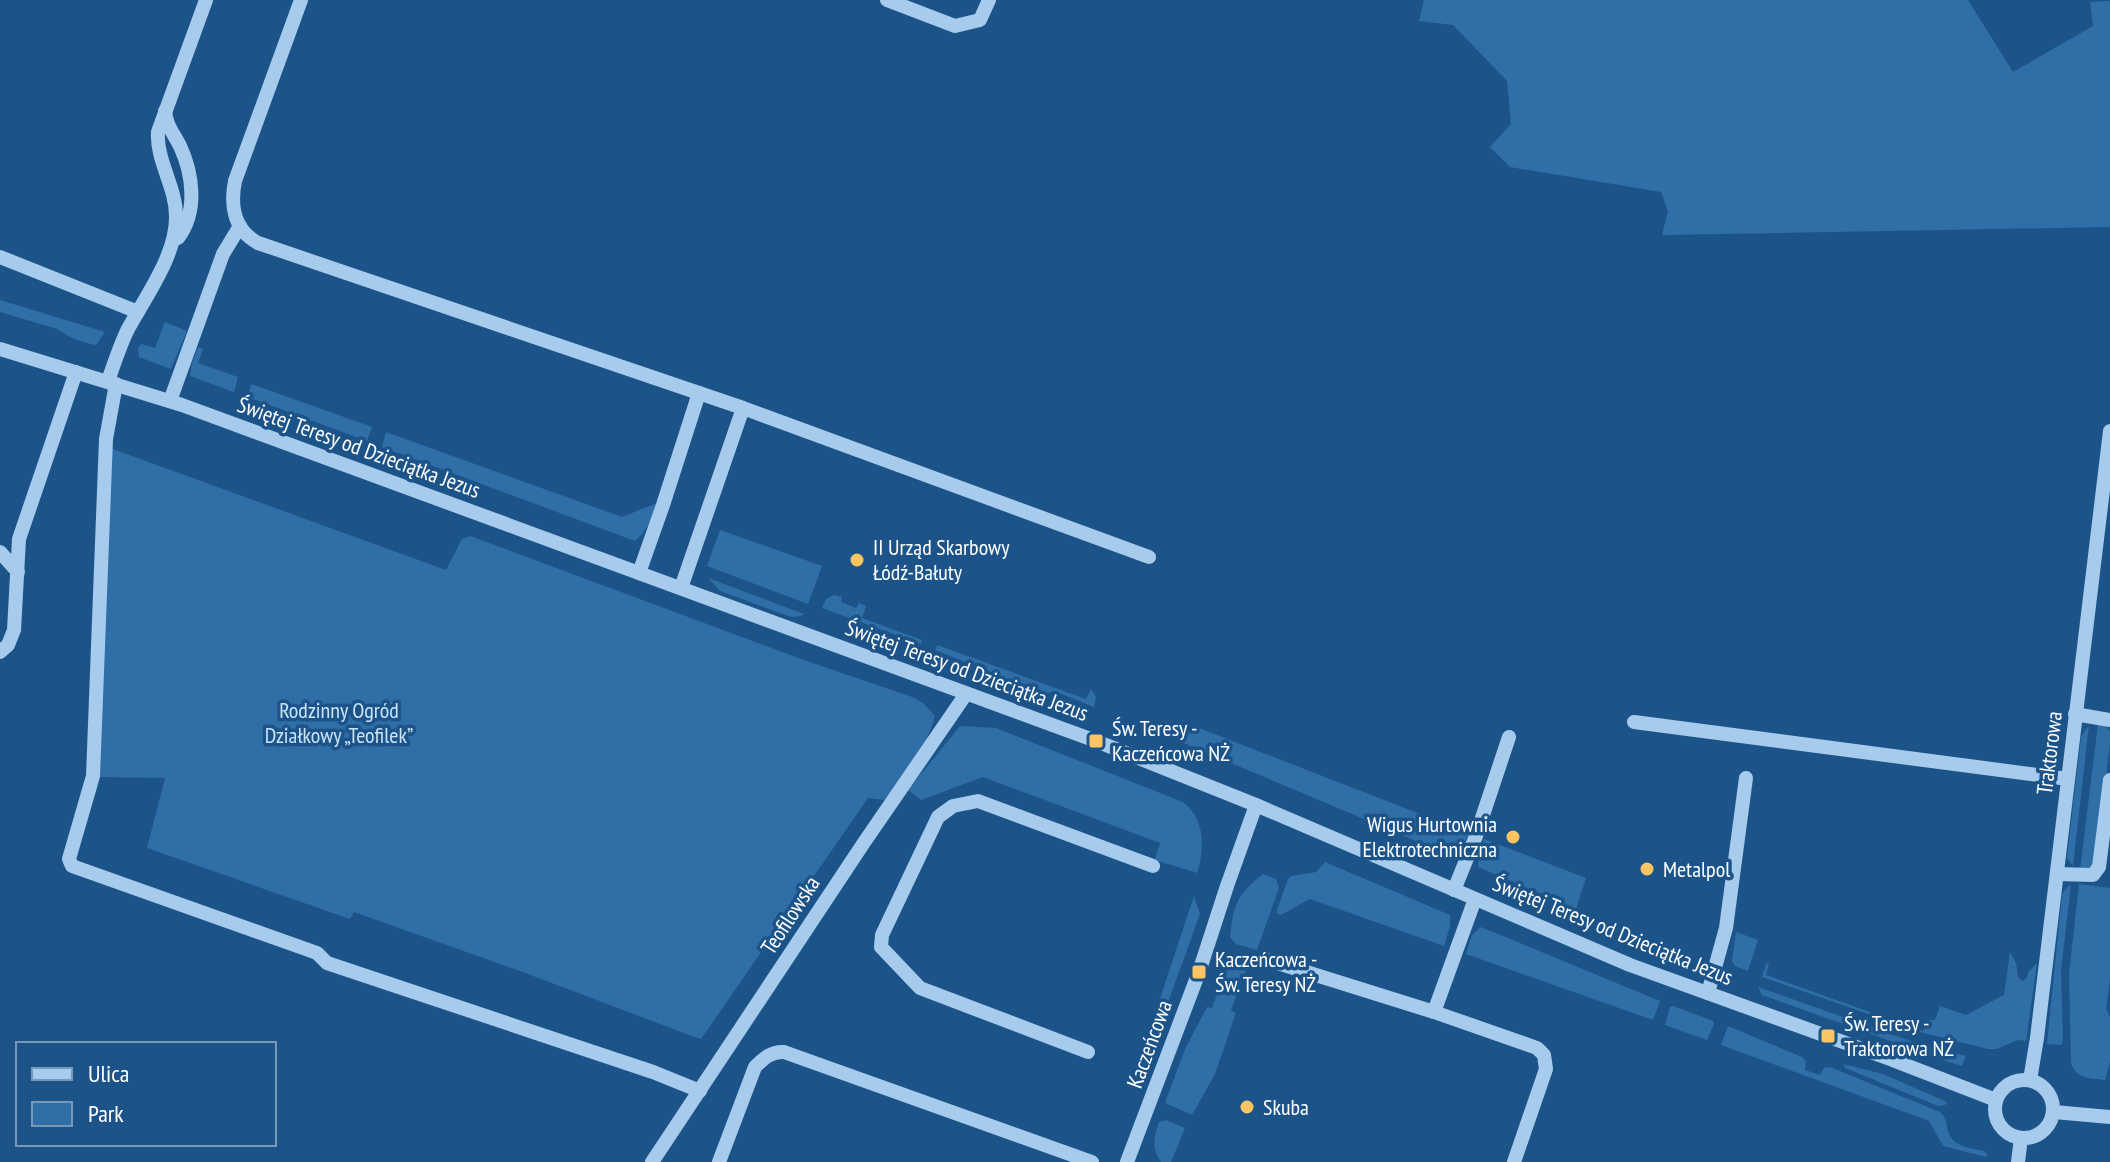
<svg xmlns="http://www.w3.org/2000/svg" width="2110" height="1162" font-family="'PT Sans Narrow',sans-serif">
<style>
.green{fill:#2f6ea7}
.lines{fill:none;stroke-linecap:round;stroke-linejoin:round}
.minor{stroke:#a6cbec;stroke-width:14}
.poi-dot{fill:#fcc563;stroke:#1c5489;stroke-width:3}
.labels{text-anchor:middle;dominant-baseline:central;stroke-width:7;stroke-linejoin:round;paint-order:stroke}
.street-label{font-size:22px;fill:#fff;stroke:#1c5489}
.poi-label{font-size:22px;fill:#fff;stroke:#1c5489;text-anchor:start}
.park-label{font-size:22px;fill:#cbe3f9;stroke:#1c5489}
</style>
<rect width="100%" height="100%" fill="#1c5489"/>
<g class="green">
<path d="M1424 0H1968L2013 72 2093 26 2090 2 2110 1V227L1662 235 1668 211 1661 192 1510 167 1490 147 1511 124 1507 81 1453 25 1419 21Z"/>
<path d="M0 300 105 332 97 344 94 345 74 339 57 329 0 312Z"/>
<path d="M165 322 187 331 171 369 139 357 138 348 141 344 155 348Z"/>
<path d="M198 347 203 349 198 363 238 377 234 392 190 376 192 363Z"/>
<path d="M251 384 372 427 367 441 248 397Z"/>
<path d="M386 432 622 517 657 503C652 518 648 530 635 541L382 447Z"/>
<path d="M110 448 446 570 462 539 470 536 801 659 915 698 924 704 935 716C927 747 904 774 885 800L868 798 701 1039 692 1036 520 971 354 912 350 919 147 848 165 778 99 777Z"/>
<path d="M720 530 822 566 808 604 707 566Z"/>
<path d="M708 578 804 614 801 616 791 617 720 591Z"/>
<path d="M834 595 842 597 841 602 856 608 859 603 866 606 862 618 922 640 921 644 822 608 826 599Z"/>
<path d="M937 645 1086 699 1091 689 1096 697 1094 707 1054 691 1045 694 935 650Z"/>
<path d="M1181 721 1469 833 1459 853 1454 857 1179 741Z"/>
<path d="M2098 724 2104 725 2110 731V743L2096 860 2089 869 2080 870Z"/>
<path d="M2089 725 2073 866 2067 858 2081 737Z"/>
<path d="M960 726 996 728 1183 802C1205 818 1205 849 1197 873L1155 860 1160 843 983 777 921 800 908 790Z"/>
<path d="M1484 839 1586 878 1576 909 1478 867 1479 854Z"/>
<path d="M1325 862 1450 915V926L1444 946 1310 899 1281 915 1276 913 1288 879 1291 876 1316 872Z"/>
<path d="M1263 874 1276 879 1279 888 1257 950 1236 944 1230 937C1233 905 1237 894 1263 874Z"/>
<path d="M2079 884 2110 888V979L2106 1009 2110 1017V1062L2105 1080C2090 1078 2076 1079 2071 1063L2069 974Z"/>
<path d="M2071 885 2061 970 2063 1041 2061 1045 2047 1044 2062 895 2066 888Z"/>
<path d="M1194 896 1200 914 1149 1055 1140 1059Z"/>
<path d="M1481 927 1660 1001 1653 1020 1466 954 1472 935Z"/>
<path d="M1736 932 1758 940 1748 971 1735 966 1732 961Z"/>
<path d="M2010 952 2016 963 2018 977 2022 981 2026 979 2029 971 2037 963 2026 1041 2018 1040 1996 1049H1988L1923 1033 1762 977 1766 964 1769 963 1766 975 1923 1031 1927 1020H1935L1940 1006 1966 1015 2004 995Z"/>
<path d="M1234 959 1248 964 1231 1010 1236 1013 1215 1074 1192 1115 1165 1103 1185 1049 1207 1007 1212 1008 1229 960Z"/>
<path d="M1758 987 1919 1044 1966 1056 1962 1066 1949 1062 1762 995Z"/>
<path d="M1673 1006 1713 1021 1714 1024 1707 1040 1665 1025 1670 1007Z"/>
<path d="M1728 1026 1802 1057 1806 1061 1805 1070 1820 1075 1824 1068 1830 1067 1940 1112C1947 1119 1946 1122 1948 1131 1952 1147 1971 1148 1984 1151L1987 1154 1986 1157 1943 1146 1929 1121 1721 1045Z"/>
<path d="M1843 1064 1883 1074 1947 1102 1945 1105 1938 1106 1845 1068Z"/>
<path d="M1166 1120 1185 1128 1171 1162H1161C1151 1149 1154 1136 1159 1122Z"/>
</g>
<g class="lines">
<g class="minor">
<path d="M301 0 235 181C230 206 234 230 258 243L743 408 1149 557"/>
<path d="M887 0 955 26 980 20 989 0"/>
<path d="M165 111C166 125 174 134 180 146 193 174 198 212 178 238"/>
<path d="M0 257 138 312"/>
<path d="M0 349 182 405 1096 741 1256 805 1630 965 1890 1059 1996 1100"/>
<path d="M108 381C114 364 120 345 128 329 146 296 177 254 176 216 176 187 156 160 158 132L206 0"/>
<path d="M116 384 106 439 93 776 69 859 72 866 317 953 327 963 653 1072 700 1091"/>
<path d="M170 401 223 254 240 226"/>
<path d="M0 552 18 572"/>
<path d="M639 573 663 505 699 393"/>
<path d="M681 588 743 408"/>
<path d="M0 652 8 645 14 630 19 539 76 372"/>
<path d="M2075 714 2110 720"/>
<path d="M1634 722 2068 779"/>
<path d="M2057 874 2093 875 2099 867 2110 780"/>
<path d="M1454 890 1476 836 1509 737"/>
<path d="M1265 959 1434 1012 1537 1048 1544 1055 1546 1069 1514 1162"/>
<path d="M1708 993 1726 928 1746 778"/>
<path d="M1434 1012 1475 899"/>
<path d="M1088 1052 920 988 881 947 882 935 938 817 953 806 978 801 1153 866"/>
<circle cx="2024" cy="1109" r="29"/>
<path d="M2030 1080 2037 1038 2110 431"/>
<path d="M2054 1112 2110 1117"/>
<path d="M652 1162 863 844 966 694"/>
<path d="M719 1162 755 1067C764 1058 772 1051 784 1052L1092 1162"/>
<path d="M1127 1162 1199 972 1227 886 1256 805"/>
<path d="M2018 1162 2021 1138"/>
</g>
</g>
<g class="poi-dot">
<circle cx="857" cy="560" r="8"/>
<rect x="1088" y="733" width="16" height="16" rx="4"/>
<circle cx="1513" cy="837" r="8"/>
<circle cx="1647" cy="869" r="8"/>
<rect x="1191" y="964" width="16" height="16" rx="4"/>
<rect x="1820" y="1028" width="16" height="16" rx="4"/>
<circle cx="1247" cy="1107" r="8"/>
</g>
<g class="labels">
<g class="street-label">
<text transform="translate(359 447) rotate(20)">Świętej Teresy od Dzieciątka Jezus</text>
<text transform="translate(967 670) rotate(20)">Świętej Teresy od Dzieciątka Jezus</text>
<text transform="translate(2049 753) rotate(-83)">Traktorowa</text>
<text transform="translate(790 915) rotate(-57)">Teofilowska</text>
<text transform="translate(1613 930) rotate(22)">Świętej Teresy od Dzieciątka Jezus</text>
<text transform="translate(1149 1044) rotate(-70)">Kaczeńcowa</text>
</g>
<g class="poi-label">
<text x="873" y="547">II Urząd Skarbowy<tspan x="873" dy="25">Łódź-Bałuty</tspan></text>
<text x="1112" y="728">Św. Teresy -<tspan x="1112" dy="25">Kaczeńcowa NŻ</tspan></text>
<text x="1497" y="824" text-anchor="end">Wigus Hurtownia<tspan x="1497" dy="25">Elektrotechniczna</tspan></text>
<text x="1663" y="869">Metalpol</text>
<text x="1215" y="959">Kaczeńcowa -<tspan x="1215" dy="25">Św. Teresy NŻ</tspan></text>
<text x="1844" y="1023">Św. Teresy -<tspan x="1844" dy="25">Traktorowa NŻ</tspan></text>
<text x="1263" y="1107">Skuba</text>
</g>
<g class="park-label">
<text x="339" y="710">Rodzinny Ogród<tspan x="339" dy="25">Działkowy „Teofilek”</tspan></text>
</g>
</g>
<rect x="16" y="1042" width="260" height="104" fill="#1c5489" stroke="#7798b8" stroke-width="2"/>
<rect x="32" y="1068" width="40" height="12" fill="#a6cbec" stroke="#7798b8" stroke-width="2"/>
<text x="88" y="1082" font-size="24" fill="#ffffff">Ulica</text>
<rect x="32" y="1102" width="40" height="24" fill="#2f6ea7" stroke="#7798b8" stroke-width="2"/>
<text x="88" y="1122" font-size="24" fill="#ffffff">Park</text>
</svg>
